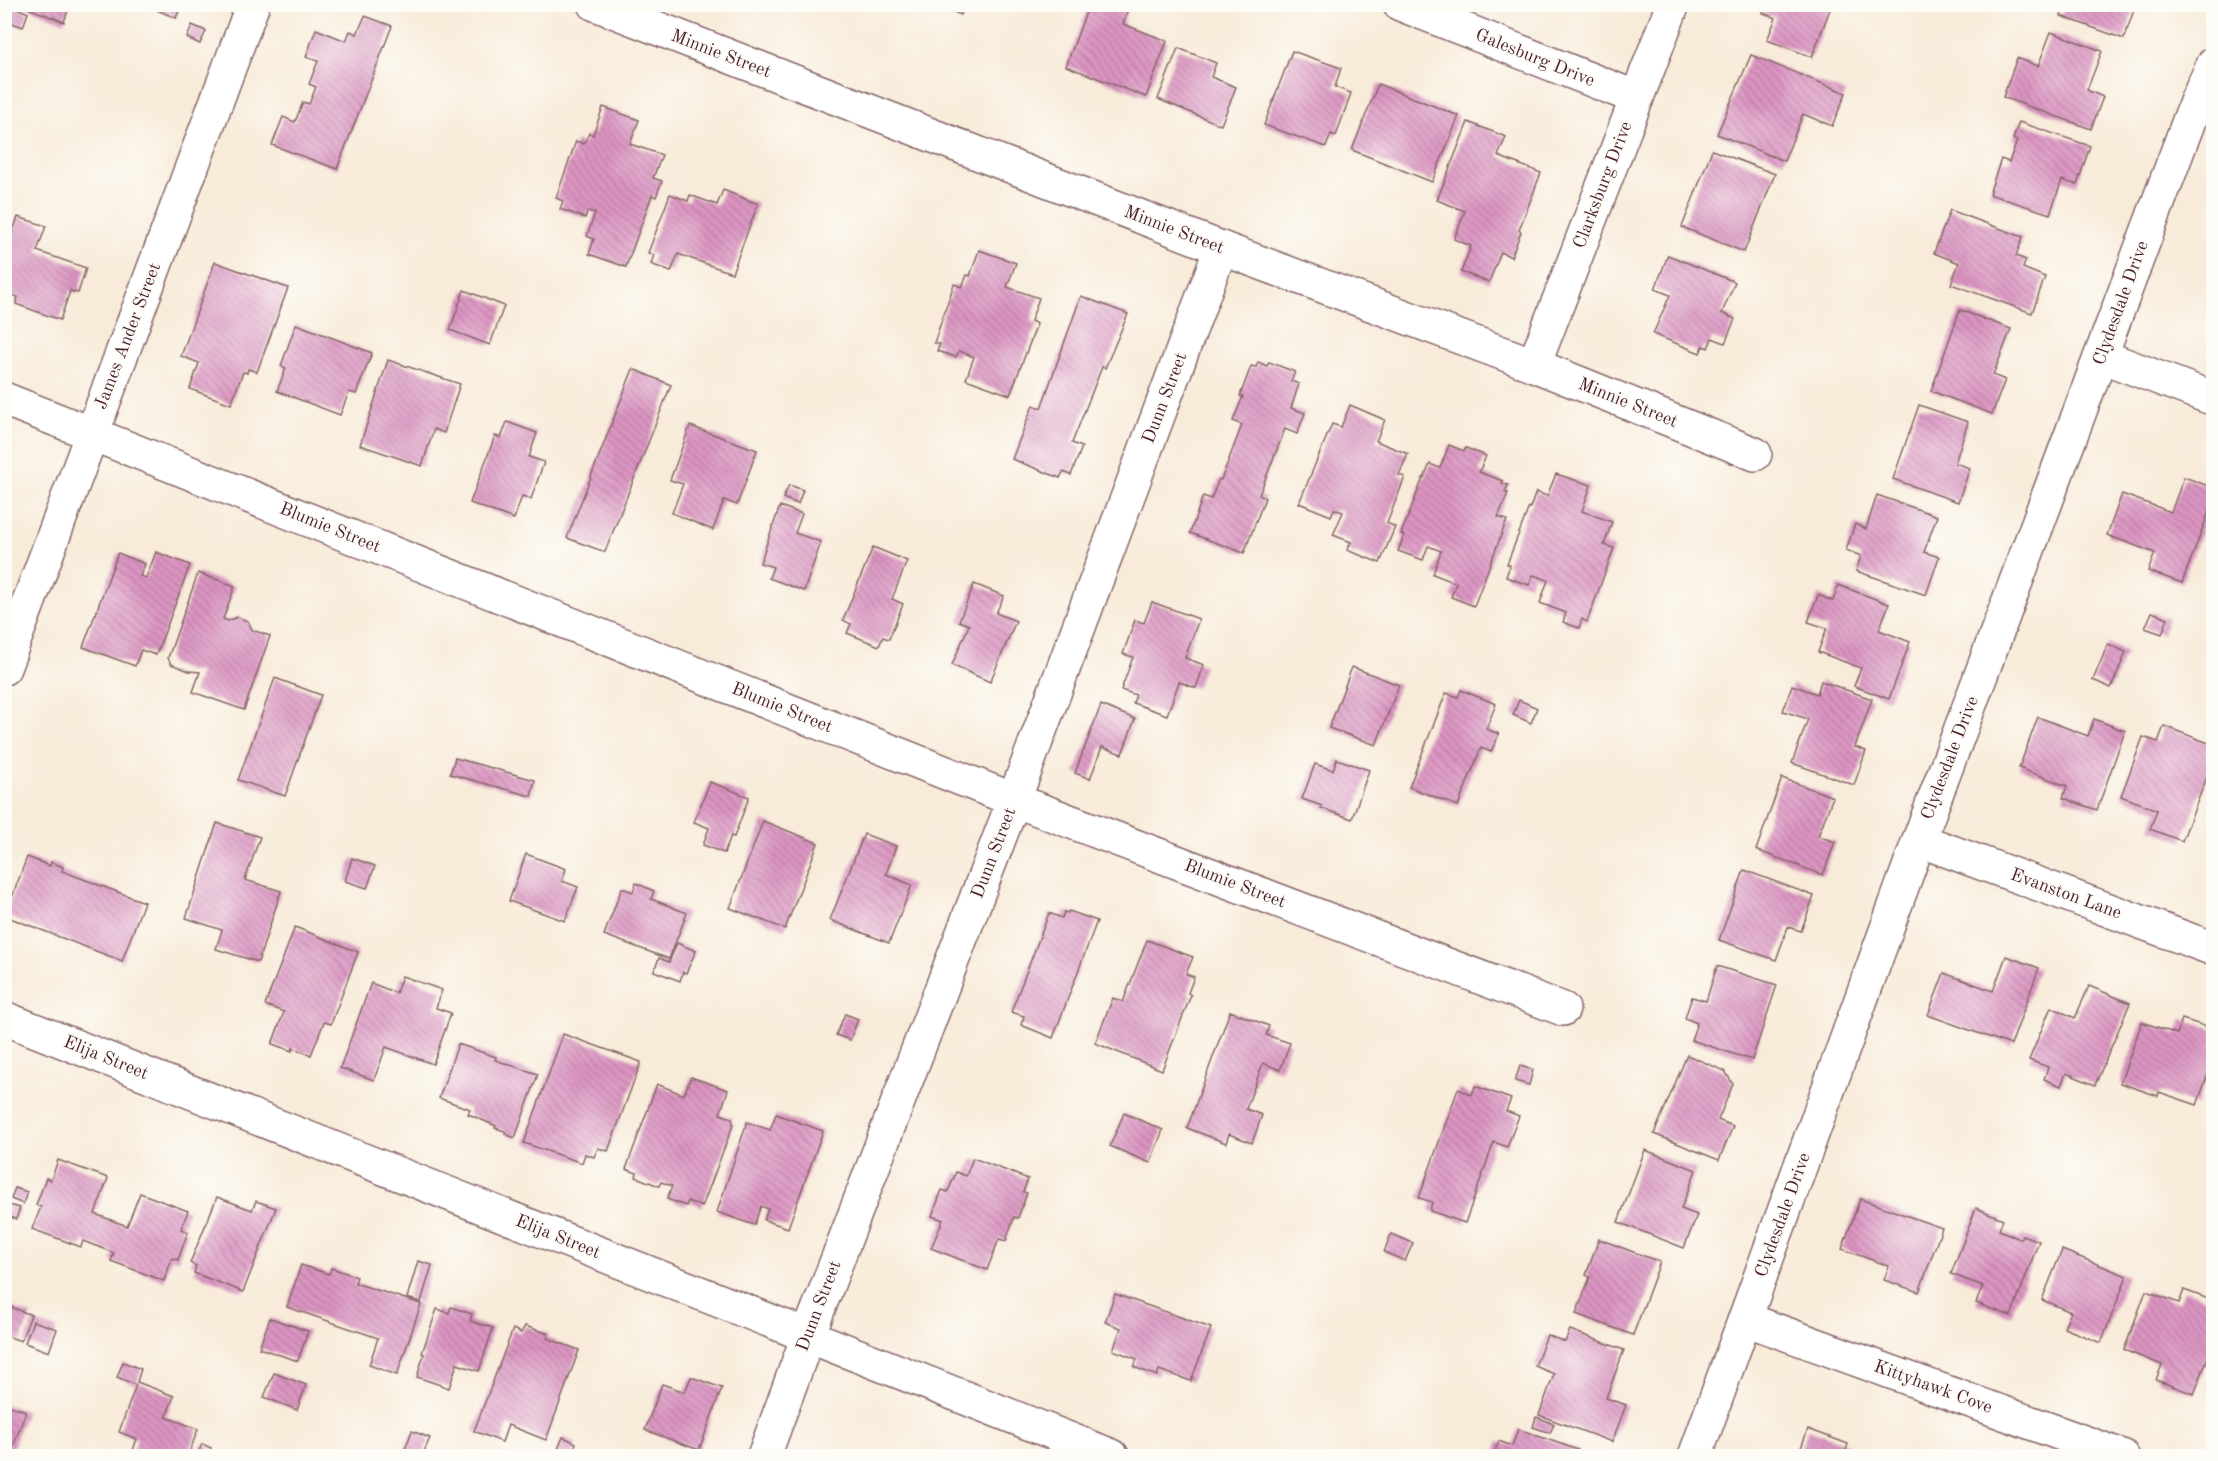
<svg xmlns="http://www.w3.org/2000/svg" width="2218" height="1461" font-family="'Old Standard TT',serif">
<style>
.building{fill:url(#building-back-hatch)}
.lines{fill:none;stroke-linecap:round;stroke-linejoin:round}
.minor-casing{stroke:#876668;stroke-width:36}
.minor{stroke:#fff;stroke-width:33}
.labels{text-anchor:middle;dominant-baseline:central;stroke-width:4.5;stroke-linejoin:round;paint-order:stroke}
.street-label{font-size:18px;fill:#4a1f2b;stroke:#fdfcf7}
</style>
<defs>
<pattern id="building-back-hatch" width="6" height="6" patternUnits="userSpaceOnUse" patternTransform="scale(1.5)"><rect width="6" height="6" fill="#dc95c2"/><path d="M-1 5l2 2M0 0l6 6M5-1l2 2" fill="none" stroke="#b4799e"/></pattern>
</defs>
<rect width="100%" height="100%" fill="#fdfcf7"/>
<filter id="ink" filterUnits="userSpaceOnUse"><feTurbulence type="fractalNoise" baseFrequency=".0167" numOctaves="2"/><feDisplacementMap in="SourceGraphic" scale="12" xChannelSelector="R" yChannelSelector="G"/><feConvolveMatrix kernelMatrix="1 2 1 2 8 2 1 2 1" color-interpolation-filters="sRGB"/></filter>
<filter id="wash" filterUnits="userSpaceOnUse"><feTurbulence type="fractalNoise" baseFrequency=".008" numOctaves="4" result="noise"/><feDisplacementMap in="SourceGraphic" scale="24" xChannelSelector="R" yChannelSelector="G"/><feGaussianBlur stdDeviation="1.35" result="paint"/><feColorMatrix in="noise" values="0 0 0 0 0 0 0 0 0 0 0 0 0 0 0 0 0 1.4 0 .05"/><feComposite in="paint" operator="in"/></filter>
<g filter="url(#wash)">
<rect width="100%" height="100%" fill="#f8ebd9"/>
<g id="blocks">
<g class="building">
<path d="M18 4H70L64 22Z"/>
<path d="M143 4H182L176 18Z"/>
<path d="M934 4H965L961 15Z"/>
<path d="M1089 4H1130L1123 24 1167 41 1146 97 1066 66Z"/>
<path d="M1766 4H1832L1812 57 1767 40 1776 18 1763 13Z"/>
<path d="M2065 4H2136L2124 39 2061 16Z"/>
<path d="M10 5 28 13 23 27 4 20Z"/>
<path d="M365 16 392 26 337 169 272 145 283 117 295 122 303 102 309 104 316 87 309 84 318 61 306 57 316 29 346 41 350 31 357 34Z"/>
<path d="M192 25 206 31 200 44 187 38Z"/>
<path d="M2051 32 2102 51 2087 90 2103 97 2091 129 2003 97 2017 58 2038 66Z"/>
<path d="M1178 48 1216 63 1211 77 1236 87 1221 125 1158 99Z"/>
<path d="M1292 51 1341 68 1335 87 1351 93 1336 136 1331 134 1326 147 1264 125Z"/>
<path d="M1751 55 1846 93 1832 126 1803 114 1784 161 1717 134Z"/>
<path d="M1378 84 1459 116 1432 182 1352 150Z"/>
<path d="M603 107 639 120 630 144 662 155 653 178 662 181 656 197 652 195 626 267 589 254 594 239 587 236 595 213 588 211 585 218 560 209 563 201 556 198 576 141 584 144 589 133 593 135Z"/>
<path d="M1468 122 1506 137 1498 156 1541 173 1519 230 1521 232 1511 257 1501 252 1489 282 1461 272 1471 246 1454 239 1465 211 1437 200Z"/>
<path d="M2019 122 2090 146 2077 185 2062 180 2050 214 1989 194 2001 159 2009 162 2017 141 2013 139Z"/>
<path d="M1712 150 1775 174 1744 252 1682 227Z"/>
<path d="M723 190 758 204 732 273 678 254 671 272 651 264 654 255 648 253 670 194 688 201 690 195 717 205Z"/>
<path d="M1950 210 2023 237 2016 256 2026 260 2023 268 2045 277 2032 313 1951 284 1959 263 1934 253Z"/>
<path d="M18 217 46 226 37 251 86 268 78 293 70 291 60 320 16 304 18 297 4 293 6 283H4V256Z"/>
<path d="M979 250 1016 263 1007 287 1039 298 1031 321 1037 324 1010 395 966 379 974 357 959 351 956 357 937 351 940 344 934 343 954 284 962 287 967 275 970 276Z"/>
<path d="M1668 255 1735 282 1722 313 1735 319 1725 343 1712 338 1708 348 1703 346 1700 353 1653 334 1670 295 1655 289Z"/>
<path d="M215 262 288 288 257 372 248 369 247 373 243 372 231 404 190 389 199 363 181 356Z"/>
<path d="M464 290 504 306 490 345 450 330Z"/>
<path d="M1081 296 1128 314 1105 368 1102 367 1072 443 1082 447 1071 475 1063 472 1060 478 1012 459 1033 405 1041 408Z"/>
<path d="M1960 310 2011 329 1993 375 2005 380 1992 414 1931 391Z"/>
<path d="M296 324 372 353 356 394 349 392 340 415 277 391 286 368 281 366Z"/>
<path d="M388 360 460 384 444 433 434 429 422 466 360 445Z"/>
<path d="M1258 362 1267 366 1269 362 1295 372 1291 381 1299 384 1291 408 1305 413 1297 434 1285 429 1259 495 1265 498 1244 553 1190 533 1203 496 1211 499 1219 479 1221 480 1242 425 1233 421 1243 396H1240L1251 366 1256 367Z"/>
<path d="M633 369 671 385 605 552 567 538Z"/>
<path d="M1350 405 1385 420 1376 441 1408 454 1399 475 1405 477 1387 523 1395 527 1380 563 1347 550 1351 542 1333 535 1343 512 1334 509 1331 516 1299 503 1332 424 1341 427Z"/>
<path d="M1919 405 1968 422 1955 463 1970 468 1958 502 1893 479Z"/>
<path d="M507 422 537 433 529 457 544 462 531 499 522 496 514 519 470 503 495 436 501 438Z"/>
<path d="M690 426 757 450 737 505 724 500 713 530 672 513 683 484 670 480Z"/>
<path d="M1449 445 1464 451 1466 448 1486 456 1479 472 1503 481 1502 483 1508 485 1505 493H1508L1498 517 1507 520 1474 606 1451 597 1456 583 1433 574 1441 551 1428 546 1423 560 1398 551 1404 536 1401 534 1423 478H1424L1430 464 1440 468Z"/>
<path d="M1556 474 1591 485 1582 511 1612 522 1604 545 1614 548 1587 622 1582 619 1579 628 1563 622 1566 613 1540 603 1548 580 1533 575 1529 585 1506 577 1510 565 1507 564 1529 507 1530 508 1536 492 1547 496Z"/>
<path d="M2184 477 2214 488V498L2182 583 2148 571 2155 553 2107 535 2122 494 2171 512Z"/>
<path d="M789 485 803 490 798 504 783 498Z"/>
<path d="M1877 495 1937 516 1924 552 1939 557 1926 595 1856 571 1861 556 1846 550 1855 524 1866 529Z"/>
<path d="M780 506 802 514 795 533 821 542 804 591 769 578 773 567 760 563Z"/>
<path d="M873 547 907 561 892 599 903 604 889 639 883 637 879 646 847 633 851 624 843 620Z"/>
<path d="M156 552 190 565 156 655 141 650 135 666 83 647 118 553 145 564 140 576 146 578Z"/>
<path d="M198 573 235 586 223 619 228 621 237 617 248 621 252 630 270 636 244 710 193 692 200 672 189 671 171 664 168 658Z"/>
<path d="M974 584 1004 596 996 613 1016 621 990 682 952 665 969 625 959 621Z"/>
<path d="M1838 585 1889 604 1879 630 1910 642 1889 699 1854 686 1861 668 1818 652 1827 628 1808 622 1818 595 1833 601Z"/>
<path d="M1152 602 1199 619 1185 658 1204 665 1196 688 1179 682 1167 715 1133 703 1136 695 1121 690 1133 657 1123 654 1135 620 1144 623Z"/>
<path d="M2152 612 2168 618 2162 634 2145 628Z"/>
<path d="M2108 644 2126 652 2111 688 2093 680Z"/>
<path d="M1352 667 1399 685 1376 745 1329 728Z"/>
<path d="M275 678 321 695 285 796 238 780Z"/>
<path d="M1821 681 1872 699 1855 747 1866 751 1854 785 1792 763 1808 719 1783 711 1792 685 1817 694Z"/>
<path d="M1461 690 1496 704 1486 729 1499 734 1491 752 1481 748 1458 806 1409 787 1446 693 1458 697Z"/>
<path d="M1519 700 1537 708 1531 723 1513 715Z"/>
<path d="M1101 705 1135 719 1122 754 1102 747 1090 779 1075 773Z"/>
<path d="M2038 717 2088 736 2094 719 2125 731 2097 810 2063 798 2067 786 2019 768Z"/>
<path d="M2164 726 2214 745V759L2182 841 2150 829 2157 810 2121 796 2143 737 2158 742Z"/>
<path d="M455 758 535 780 531 796 450 774Z"/>
<path d="M1337 759 1369 770 1352 819 1321 808 1322 806 1302 799 1315 764 1333 770Z"/>
<path d="M1782 778 1833 797 1818 836 1835 842 1823 875 1756 850Z"/>
<path d="M710 782 749 797 734 837 731 836 724 853 703 845 709 828 694 822Z"/>
<path d="M763 821 818 843 785 929 730 908Z"/>
<path d="M217 823 260 837 245 880 281 891 258 962 216 949 222 930 186 918Z"/>
<path d="M864 834 896 846 886 874 912 885 889 943 830 920Z"/>
<path d="M526 854 566 869 562 881 578 887 565 921 509 901Z"/>
<path d="M27 857 50 866 51 862 63 867 62 871 144 902 122 961 5 916Z"/>
<path d="M352 858 375 866 367 888 345 881Z"/>
<path d="M1744 870 1814 896 1801 931 1788 927 1776 960 1719 940Z"/>
<path d="M636 883 654 891 651 899 687 913 669 959 604 935 622 888 633 892Z"/>
<path d="M1069 911 1097 921 1053 1038 1021 1025 1024 1016 1011 1012 1049 913 1062 918 1064 912 1068 913Z"/>
<path d="M295 927 358 952 331 1024 324 1022 311 1055 293 1048 292 1051 272 1044 284 1012 265 1005Z"/>
<path d="M1147 940 1193 957 1186 974 1194 977 1188 993 1191 995 1162 1070 1095 1043 1113 998 1123 1002Z"/>
<path d="M677 943 696 951 686 973 683 972 680 981 654 971 659 958 669 962Z"/>
<path d="M2006 956 2039 968 2011 1045 1928 1015 1944 973 1993 991Z"/>
<path d="M1717 966 1777 985 1752 1060 1691 1040 1697 1023 1685 1018 1692 997 1706 1001Z"/>
<path d="M402 976 442 990 436 1008 451 1013 433 1064 386 1047 374 1080 340 1068 371 983 396 993Z"/>
<path d="M2089 986 2130 1003 2095 1085 2066 1073 2061 1086 2044 1079 2048 1067 2029 1060 2051 1007 2075 1018Z"/>
<path d="M1230 1011 1269 1026 1266 1035 1290 1043 1280 1070 1263 1063 1246 1109 1262 1115 1252 1143 1229 1134 1226 1143 1187 1128Z"/>
<path d="M845 1014 858 1019 850 1040 836 1035Z"/>
<path d="M2182 1019 2214 1029V1057L2197 1105 2159 1092 2158 1096 2120 1083 2142 1022 2177 1034Z"/>
<path d="M563 1034 641 1062 608 1151 598 1148 594 1157 585 1154 582 1163 524 1143Z"/>
<path d="M458 1044 496 1057 495 1060 538 1074 515 1138 505 1134V1131L495 1128 496 1126 468 1114 470 1109 439 1098Z"/>
<path d="M1687 1055 1725 1071 1733 1084 1718 1120 1733 1126 1719 1160 1654 1134Z"/>
<path d="M1520 1066 1533 1070 1529 1085 1515 1081Z"/>
<path d="M691 1077 728 1090 720 1114 732 1118 733 1125 702 1207 688 1201 686 1206 667 1199 672 1186 661 1182 659 1186 636 1177 637 1173 626 1169 657 1084 684 1095Z"/>
<path d="M1475 1086 1511 1099 1506 1111 1519 1116 1507 1147 1494 1142 1465 1223 1430 1211 1432 1202 1419 1198 1458 1089 1472 1095Z"/>
<path d="M1124 1113 1163 1130 1150 1163 1110 1146Z"/>
<path d="M776 1114 823 1131 788 1228 764 1220 768 1209 761 1206 754 1225 717 1212 747 1122 770 1130Z"/>
<path d="M1645 1150 1696 1170 1681 1209 1697 1215 1684 1248 1618 1222Z"/>
<path d="M973 1158 1028 1179 1023 1192 1027 1193 1018 1218 1014 1217 1006 1241 999 1239 987 1270 931 1248 943 1220 932 1216 942 1190 948 1192 956 1172 966 1176Z"/>
<path d="M58 1160 108 1178 95 1214 127 1226 140 1193 188 1211 181 1229 188 1232 178 1260 172 1258 164 1281 111 1261 114 1253 83 1241 81 1247 32 1229 41 1207 36 1205 46 1178 51 1180Z"/>
<path d="M15 1188 27 1192 23 1204 11 1199Z"/>
<path d="M217 1197 252 1210 256 1201 276 1208 243 1292 194 1273 196 1266 190 1263Z"/>
<path d="M1860 1199 1942 1228 1919 1292 1884 1280 1889 1266 1842 1249Z"/>
<path d="M9 1205 20 1208 16 1219 5 1215Z"/>
<path d="M1976 1208 2003 1219 1999 1230 2020 1239 2022 1235 2039 1241 2011 1316 1976 1303 1983 1286 1951 1274Z"/>
<path d="M1391 1234 1413 1243 1405 1261 1384 1252Z"/>
<path d="M1599 1239 1660 1262 1633 1335 1576 1314 1590 1277 1586 1275Z"/>
<path d="M2062 1250 2127 1276 2101 1343 2064 1328 2071 1312 2042 1300Z"/>
<path d="M418 1261 432 1265 421 1302 407 1298Z"/>
<path d="M301 1265 329 1274 331 1268 343 1272 357 1277 355 1283 421 1304 397 1375 369 1365 378 1338 287 1307Z"/>
<path d="M2184 1290 2214 1301V1342L2194 1394 2156 1380 2162 1365 2124 1350 2146 1291 2179 1303Z"/>
<path d="M1115 1294 1211 1328 1191 1381 1159 1370 1157 1376 1134 1367 1137 1359 1113 1350 1121 1328 1105 1322Z"/>
<path d="M6 1305 31 1315 21 1341 4 1335V1310Z"/>
<path d="M451 1307 472 1314 470 1321 493 1328 479 1371 457 1364 449 1388 417 1377 424 1354 422 1353 437 1309 449 1313Z"/>
<path d="M270 1318 308 1331 298 1361 259 1348Z"/>
<path d="M33 1321 57 1329 49 1352 25 1343Z"/>
<path d="M525 1326 549 1334 547 1338 579 1350 546 1440 508 1425 502 1442 474 1431 513 1329 521 1333Z"/>
<path d="M1570 1330 1624 1350 1606 1398 1626 1405 1612 1442 1539 1415 1554 1374 1535 1366 1547 1335 1565 1342Z"/>
<path d="M123 1362 141 1369 137 1382 174 1396 166 1417 198 1429 188 1456 178 1453 177 1456H131L137 1439 119 1432 136 1385 117 1377Z"/>
<path d="M274 1373 306 1385 297 1410 264 1397Z"/>
<path d="M691 1377 722 1388 699 1450 645 1430 662 1384 685 1392Z"/>
<path d="M4 1404 26 1411 10 1456H4Z"/>
<path d="M1536 1417 1554 1424 1550 1433 1533 1427Z"/>
<path d="M1518 1429 1578 1450 1576 1456H1493L1499 1441 1512 1446Z"/>
<path d="M1808 1429 1848 1444 1844 1456H1798Z"/>
<path d="M412 1431 430 1438 422 1456 405 1449Z"/>
<path d="M563 1437 576 1443 571 1456H555Z"/>
<path d="M202 1444 211 1448 208 1456H197Z"/>
</g>
</g>
</g>
<g filter="url(#ink)">
<use href="#blocks" fill-opacity="0" stroke="#876668" stroke-width="1.5"/>
<g class="lines">
<defs>
<g id="minor">
<path d="M595 4 1221 248 1534 365 1755 454"/>
<path d="M1400 4 1637 98"/>
<path d="M2101 356 2214 399"/>
<path d="M1534 365 1673 4"/>
<path d="M4 399 1014 800 1563 1009"/>
<path d="M4 668 253 4"/>
<path d="M1919 840 2214 949"/>
<path d="M4 1018 1112 1456"/>
<path d="M1745 1319 2122 1456"/>
<path d="M764 1456 808 1336 1014 800 1221 248"/>
<path d="M1695 1456 1919 840 2196 102 2214 63"/>
</g>
</defs>
<use href="#minor" class="minor-casing"/>
<use href="#minor" class="minor"/>
</g>
</g>
<g class="labels">
<g class="street-label">
<text transform="translate(721 54) rotate(21)">Minnie Street</text>
<text transform="translate(1535 58) rotate(22)">Galesburg Drive</text>
<text transform="translate(1603 185) rotate(-69)">Clarksburg Drive</text>
<text transform="translate(1174 230) rotate(21)">Minnie Street</text>
<text transform="translate(2121 303) rotate(-70)">Clydesdale Drive</text>
<text transform="translate(128 336) rotate(-69)">James Ander Street</text>
<text transform="translate(1165 398) rotate(-69)">Dunn Street</text>
<text transform="translate(1628 403) rotate(22)">Minnie Street</text>
<text transform="translate(330 528) rotate(22)">Blumie Street</text>
<text transform="translate(782 708) rotate(22)">Blumie Street</text>
<text transform="translate(1950 758) rotate(-69)">Clydesdale Drive</text>
<text transform="translate(994 853) rotate(-69)">Dunn Street</text>
<text transform="translate(1235 884) rotate(21)">Blumie Street</text>
<text transform="translate(2066 894) rotate(20)">Evanston Lane</text>
<text transform="translate(106 1058) rotate(22)">Elija Street</text>
<text transform="translate(1783 1215) rotate(-70)">Clydesdale Drive</text>
<text transform="translate(558 1237) rotate(22)">Elija Street</text>
<text transform="translate(819 1306) rotate(-69)">Dunn Street</text>
<text transform="translate(1933 1387) rotate(20)">Kittyhawk Cove</text>
</g>
</g>
<rect width="2218" height="1461" fill="none" stroke="#fdfcf7" stroke-width="24"/>
</svg>
